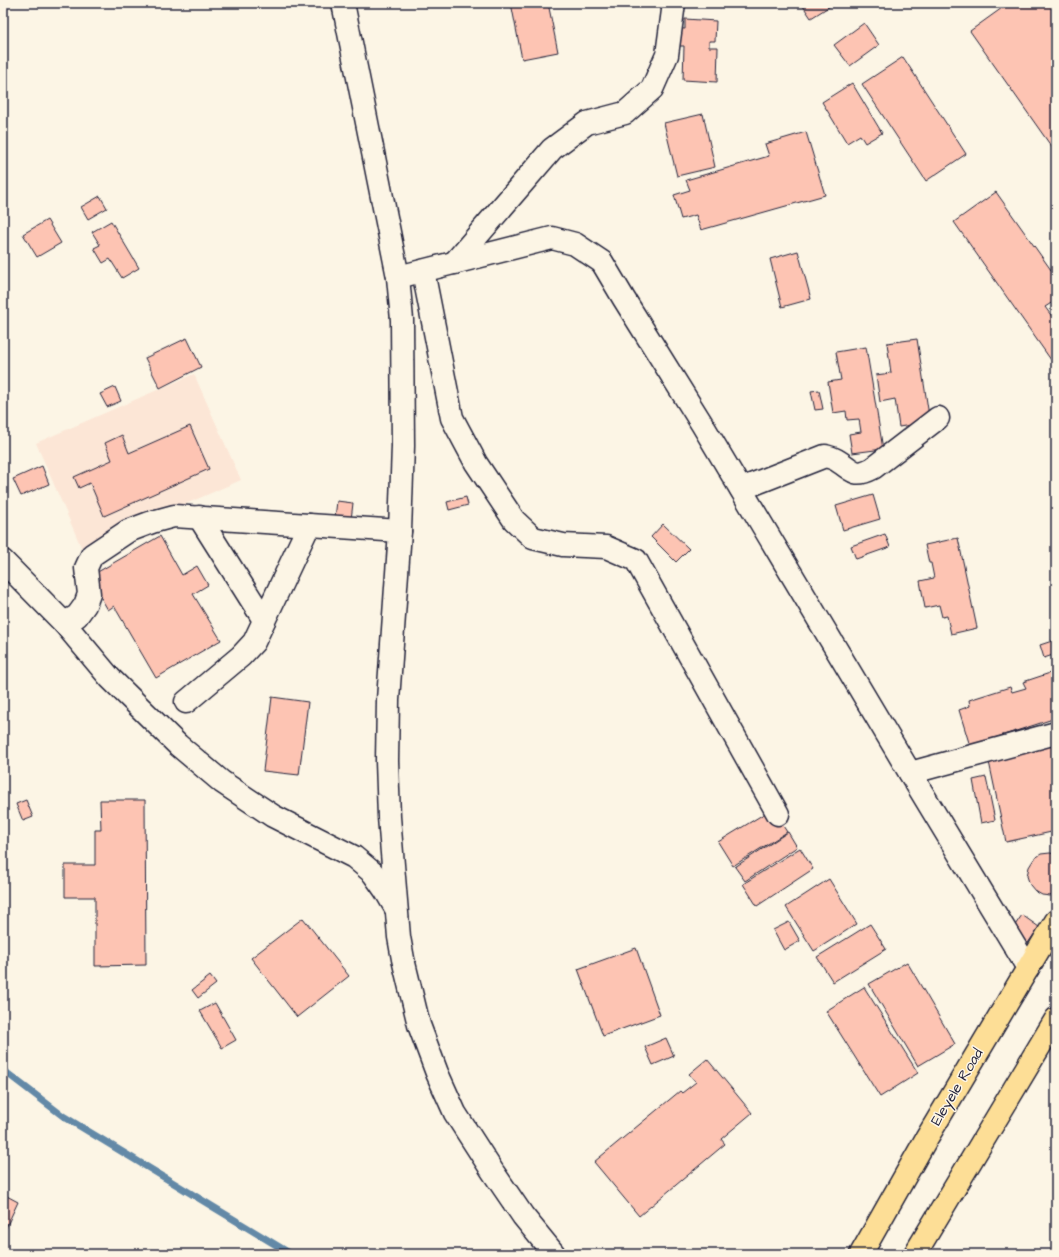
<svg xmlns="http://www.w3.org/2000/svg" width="1059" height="1257" font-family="'Architects Daughter',sans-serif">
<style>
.built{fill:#fce6d6}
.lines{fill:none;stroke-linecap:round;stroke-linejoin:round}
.stream{stroke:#6389a7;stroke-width:7}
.building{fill:#fdc4b3;stroke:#22223b}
.minor-casing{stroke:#22223b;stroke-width:25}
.major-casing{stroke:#22223b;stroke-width:25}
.minor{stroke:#fcf5e5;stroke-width:22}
.major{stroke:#fdde96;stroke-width:22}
.labels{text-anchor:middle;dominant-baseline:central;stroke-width:3;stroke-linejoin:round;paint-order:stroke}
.street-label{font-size:15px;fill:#22223b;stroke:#fcf5e5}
</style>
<rect width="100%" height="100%" fill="#fcf5e5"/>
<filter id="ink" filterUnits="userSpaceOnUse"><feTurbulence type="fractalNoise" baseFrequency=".025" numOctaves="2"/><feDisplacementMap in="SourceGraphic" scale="8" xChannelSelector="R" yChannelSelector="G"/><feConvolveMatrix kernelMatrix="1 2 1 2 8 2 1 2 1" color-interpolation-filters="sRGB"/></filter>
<g filter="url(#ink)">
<path class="built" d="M194 374 241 480 82 549 36 443Z"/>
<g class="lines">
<path class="stream" d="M3 1070 63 1116 291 1254"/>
</g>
<g class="building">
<path d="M511 3H548L558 52 522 59Z"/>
<path d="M801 3H835L811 18Z"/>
<path d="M1009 3H1056V153L970 31Z"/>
<path d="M685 19 716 21 715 41H709V47H718L717 82 683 80 684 46H673L674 28 685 29Z"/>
<path d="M864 23 879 45 850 66 834 45Z"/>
<path d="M903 57 966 154 926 181 862 84Z"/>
<path d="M852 83 882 133 865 143 860 135 847 143 822 102Z"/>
<path d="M703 114 715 167 677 176 664 123Z"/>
<path d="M806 132 825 195 701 230 696 215 681 219 674 195 690 190 686 180 769 156 765 144Z"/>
<path d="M996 192 1056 277V300L1045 307 1056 322V367L954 222Z"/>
<path d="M100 196 107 208 88 219 81 207Z"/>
<path d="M47 220 61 243 37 257 23 234Z"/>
<path d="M111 221 139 268 122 278 110 259 103 263 94 248 100 245 92 232Z"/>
<path d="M798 251 811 299 782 307 770 259Z"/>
<path d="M187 338 201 367 160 388 145 358Z"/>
<path d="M917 339 930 422 899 427 895 399 880 402 876 375 891 373 887 343Z"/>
<path d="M866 347 883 449 852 453 849 434 861 432 859 419 847 420 846 411 833 413 828 382 841 380 836 352Z"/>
<path d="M115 387 121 401 107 407 100 394Z"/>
<path d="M819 390 823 409 815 410 811 391Z"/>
<path d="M190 426 209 469 104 516 90 483 79 488 74 477 112 460 105 443 122 435 129 453Z"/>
<path d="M42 466 49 484 21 496 13 479Z"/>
<path d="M873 495 880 519 843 530 836 506Z"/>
<path d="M466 497 468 505 449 510 447 502Z"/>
<path d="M337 501 353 503 351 520 335 518Z"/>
<path d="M663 524 689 549 676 562 651 537Z"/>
<path d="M885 534 890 547 856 559 851 546Z"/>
<path d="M160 536 182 575 197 566 208 585 193 594 221 640 156 678 114 606 108 610 89 577Z"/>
<path d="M958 538 977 628 951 634 947 616 942 617 939 605 925 608 920 581 934 578 931 563H929L925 545Z"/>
<path d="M1055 640 1056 654 1044 658 1040 645Z"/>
<path d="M1050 673 1052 679 1056 678V718L970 746 959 710 970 706 969 700 1010 687 1012 692 1026 688 1023 682Z"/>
<path d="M272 697 308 702 299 775 263 771Z"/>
<path d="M1056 743V831L1006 842 988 757Z"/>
<path d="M986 777 995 820 981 823 973 780Z"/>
<path d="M26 800 33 817 23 821 16 804Z"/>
<path d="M100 800H145L146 965 95 966V897H65V865H95V830H101Z"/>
<path d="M772 809 787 832 733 866 718 842Z"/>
<path d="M788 832 797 847 745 881 735 867Z"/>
<path d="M800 848 813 869 757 906 743 884Z"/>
<path d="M1050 853 1056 854V894L1050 896 1042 895 1035 891 1030 885 1027 876 1029 867 1034 859 1041 854Z"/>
<path d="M829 879 857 924 814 951 786 907Z"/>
<path d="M1022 915 1039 927 1028 943 1011 931Z"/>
<path d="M303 918 349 976 297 1017 251 958Z"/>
<path d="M789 922 800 941 784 950 773 930Z"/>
<path d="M870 924 886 949 833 982 817 957Z"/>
<path d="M636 948 660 1015 603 1036 578 969Z"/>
<path d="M907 962 955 1044 918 1066 869 984Z"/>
<path d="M210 976 216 984 198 998 192 990Z"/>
<path d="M864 987 918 1073 880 1097 826 1011Z"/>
<path d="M215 1003 236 1040 222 1048 200 1011Z"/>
<path d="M666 1038 674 1056 653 1065 645 1047Z"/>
<path d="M707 1059 752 1113 721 1139 725 1144 639 1216 594 1162 680 1091 682 1093 696 1082 689 1074Z"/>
<path d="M3 1194 18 1202 3 1234Z"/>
</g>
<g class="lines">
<defs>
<g id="minor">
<path d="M343 3 398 277 402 320 403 446 400 531 388 700 387 761 389 817 399 937 403 959 419 1025 437 1073 455 1113 493 1172 523 1216 554 1254"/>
<path d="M454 263 552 149 587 123 625 113 652 89 667 55 674 3"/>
<path d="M423 271 452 418 476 463 514 520 533 538 563 545 606 547 636 560 778 814"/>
<path d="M398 277 552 238 575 244 602 262 624 299 702 424 910 773 1028 968"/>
<path d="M741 489 825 456C829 457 834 458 838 461 853 470 854 478 873 468L938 418"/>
<path d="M199 517 264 620"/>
<path d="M3 561 64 623 110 678 178 745 222 782 273 816 354 857 373 873 385 890 395 907"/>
<path d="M64 623 77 616 85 605 89 594 86 568 92 555 128 531 152 522 174 516 400 531"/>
<path d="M186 702 241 656 254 642 309 525"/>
<path d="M910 773 1056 733"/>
</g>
<g id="major">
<path d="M861 1254 925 1141 1056 921"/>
<path d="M915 1254 1056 1019"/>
</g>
</defs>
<use href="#minor" class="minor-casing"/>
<use href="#major" class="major-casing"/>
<use href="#minor" class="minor"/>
<use href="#major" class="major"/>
</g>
</g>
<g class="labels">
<g class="street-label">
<text transform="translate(957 1087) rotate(-59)">Eleyele Road</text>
</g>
</g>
<rect width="1059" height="1257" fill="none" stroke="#fcf5e5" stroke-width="16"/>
<rect x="8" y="8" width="1043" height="1241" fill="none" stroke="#22223b" stroke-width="1.5" filter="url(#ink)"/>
</svg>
